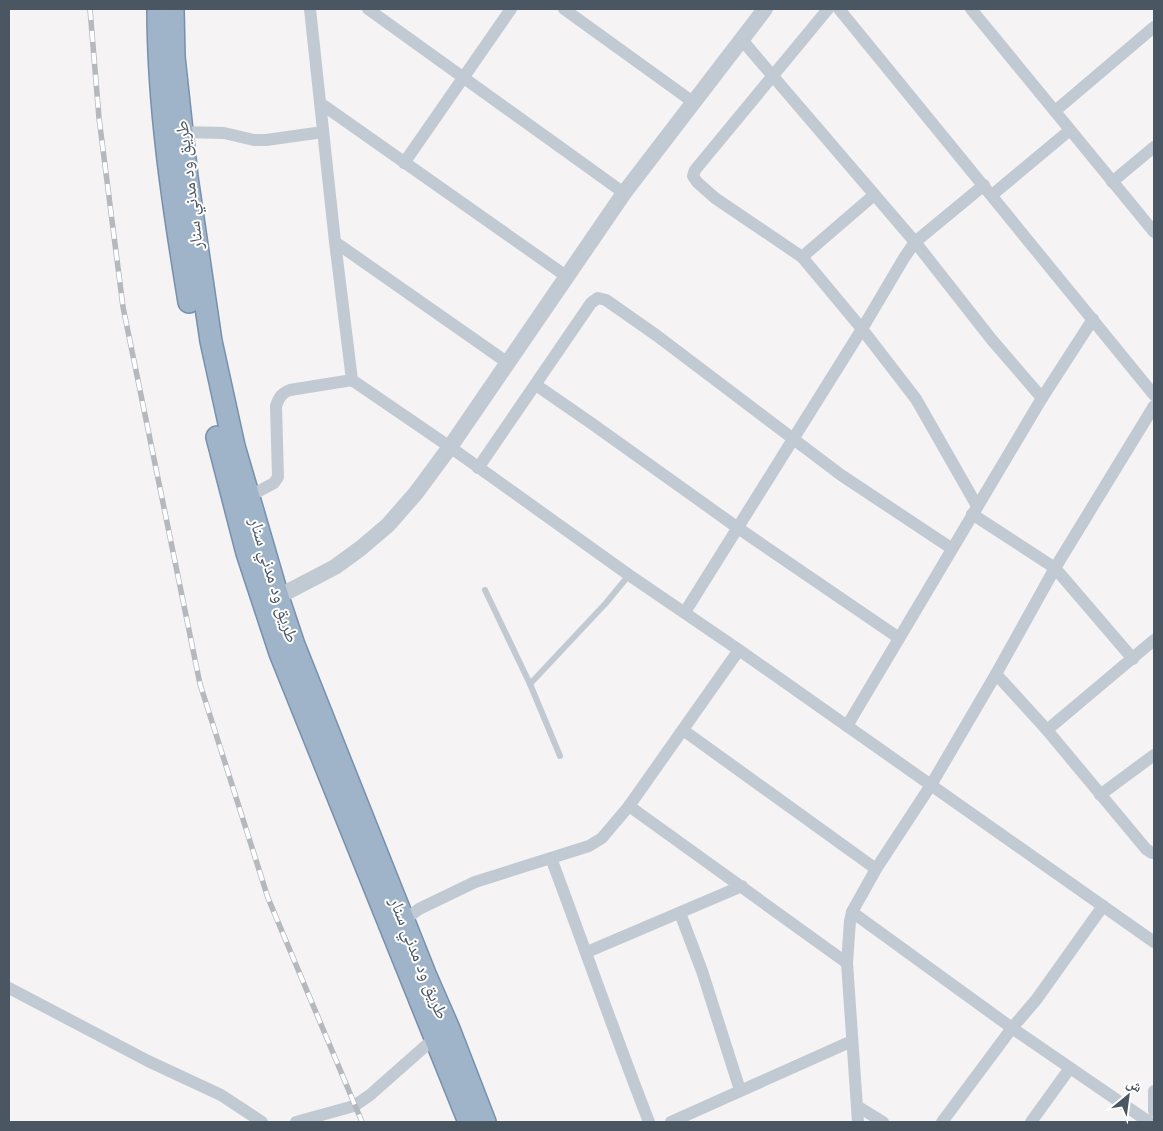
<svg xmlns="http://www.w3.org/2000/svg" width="1163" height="1131" font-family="'DM Sans','Noto Naskh Arabic',sans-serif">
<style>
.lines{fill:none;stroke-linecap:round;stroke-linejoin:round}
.trunk-casing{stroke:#7690ad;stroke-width:24}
.service{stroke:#c1cad2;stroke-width:6}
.minor{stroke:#c1cad2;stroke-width:12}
.tertiary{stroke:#c1cad2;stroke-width:16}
.trunk{stroke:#9fb4c9;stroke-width:21}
.rail-casing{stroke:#b5b8bd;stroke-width:5.5}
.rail{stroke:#fff;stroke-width:4;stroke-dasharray:11;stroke-linecap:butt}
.labels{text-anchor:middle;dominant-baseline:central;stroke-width:4;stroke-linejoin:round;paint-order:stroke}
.street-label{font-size:18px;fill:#4a5661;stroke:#fff}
</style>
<rect width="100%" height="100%" fill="#f5f3f3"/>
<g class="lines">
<defs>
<g id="trunk">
<path d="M158 9C158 106 173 205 189 302"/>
<path d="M173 9 174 57 187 177 211 341 234 446 278 597 294 645 425 974 449 1029 485 1122"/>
<path d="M217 437 247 553 280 653 469 1122"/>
</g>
</defs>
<use href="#trunk" class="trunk-casing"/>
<g class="service">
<path d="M485 590 530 684 560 756"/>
<path d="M530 684 606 603 629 575"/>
</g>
<g class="minor">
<path d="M310 9 335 242 352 380"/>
<path d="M368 9 624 193"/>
<path d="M564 9 693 102"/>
<path d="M828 9 695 170 693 176 697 182 715 198 802 257 862 329 916 399 977 506"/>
<path d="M839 9 1154 395"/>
<path d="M971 9 1154 232"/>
<path d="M742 40 915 242 992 340 1042 398"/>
<path d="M320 103 566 276"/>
<path d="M1055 111 1154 27"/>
<path d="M182 132 224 133 254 140H266L323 132"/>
<path d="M404 163 511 9"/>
<path d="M1112 182 1154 147"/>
<path d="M992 195 1070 130"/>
<path d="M335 242 508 363"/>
<path d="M802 257 874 195"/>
<path d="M536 385 591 423 738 528 899 638"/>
<path d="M478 468 565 341 591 303 598 298 606 300 656 335 841 475 951 548"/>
<path d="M248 497 274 483 278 477 276 406C279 397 282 393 290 390L352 380 450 447 629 575 739 650 1154 942"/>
<path d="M972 514 1055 568 1133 659"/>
<path d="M685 612 862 329 904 258 915 242 984 185"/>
<path d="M996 674 1047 730 1146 849 1152 853 1154 852"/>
<path d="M847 726 1042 398 1093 319"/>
<path d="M683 730 876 869"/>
<path d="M1047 730 1154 640"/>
<path d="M1100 795 1154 755"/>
<path d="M629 806 847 963"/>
<path d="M551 858C584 946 615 1035 649 1122"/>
<path d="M852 912 1012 1028 1149 1122"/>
<path d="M680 913 702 971 740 1090"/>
<path d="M399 924 419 909 475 882 589 846 602 838 629 806 739 650"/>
<path d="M587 952 742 886"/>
<path d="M9 988 148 1061 221 1095 262 1122"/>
<path d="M1154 1091V1111"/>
<path d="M857 1106 883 1122"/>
<path d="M296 1122 354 1106 370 1095 439 1034"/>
<path d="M671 1122 852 1041"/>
<path d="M858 1122 847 963 850 921 852 912 876 869 931 785 996 674 1055 568 1154 406"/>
<path d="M942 1122 1012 1028 1036 1000 1103 906"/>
<path d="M1031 1122 1070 1068"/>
</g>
<path class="tertiary" d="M268 602 335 567 361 548 388 525 416 493 450 447 624 193 765 9"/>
<use href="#trunk" class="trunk"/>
<defs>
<path id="rail" d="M90 9 99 118 123 307 200 684 268 898 362 1122"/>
</defs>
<use href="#rail" class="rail-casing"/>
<use href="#rail" class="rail"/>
</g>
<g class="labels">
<g class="street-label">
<text transform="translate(189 185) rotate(-97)">طريق ود مدني سنار</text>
<text transform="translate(274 580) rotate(73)">طريق ود مدني سنار</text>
<text transform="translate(419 958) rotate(68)">طريق ود مدني سنار</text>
</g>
</g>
<rect width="1163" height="1131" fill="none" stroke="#4a5661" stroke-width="20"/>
<g transform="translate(1128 1096) rotate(29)" stroke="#ffffff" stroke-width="4" paint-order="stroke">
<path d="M0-4L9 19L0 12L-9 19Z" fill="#4a5661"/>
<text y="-8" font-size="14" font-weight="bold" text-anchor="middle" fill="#4a5661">ش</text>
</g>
</svg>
